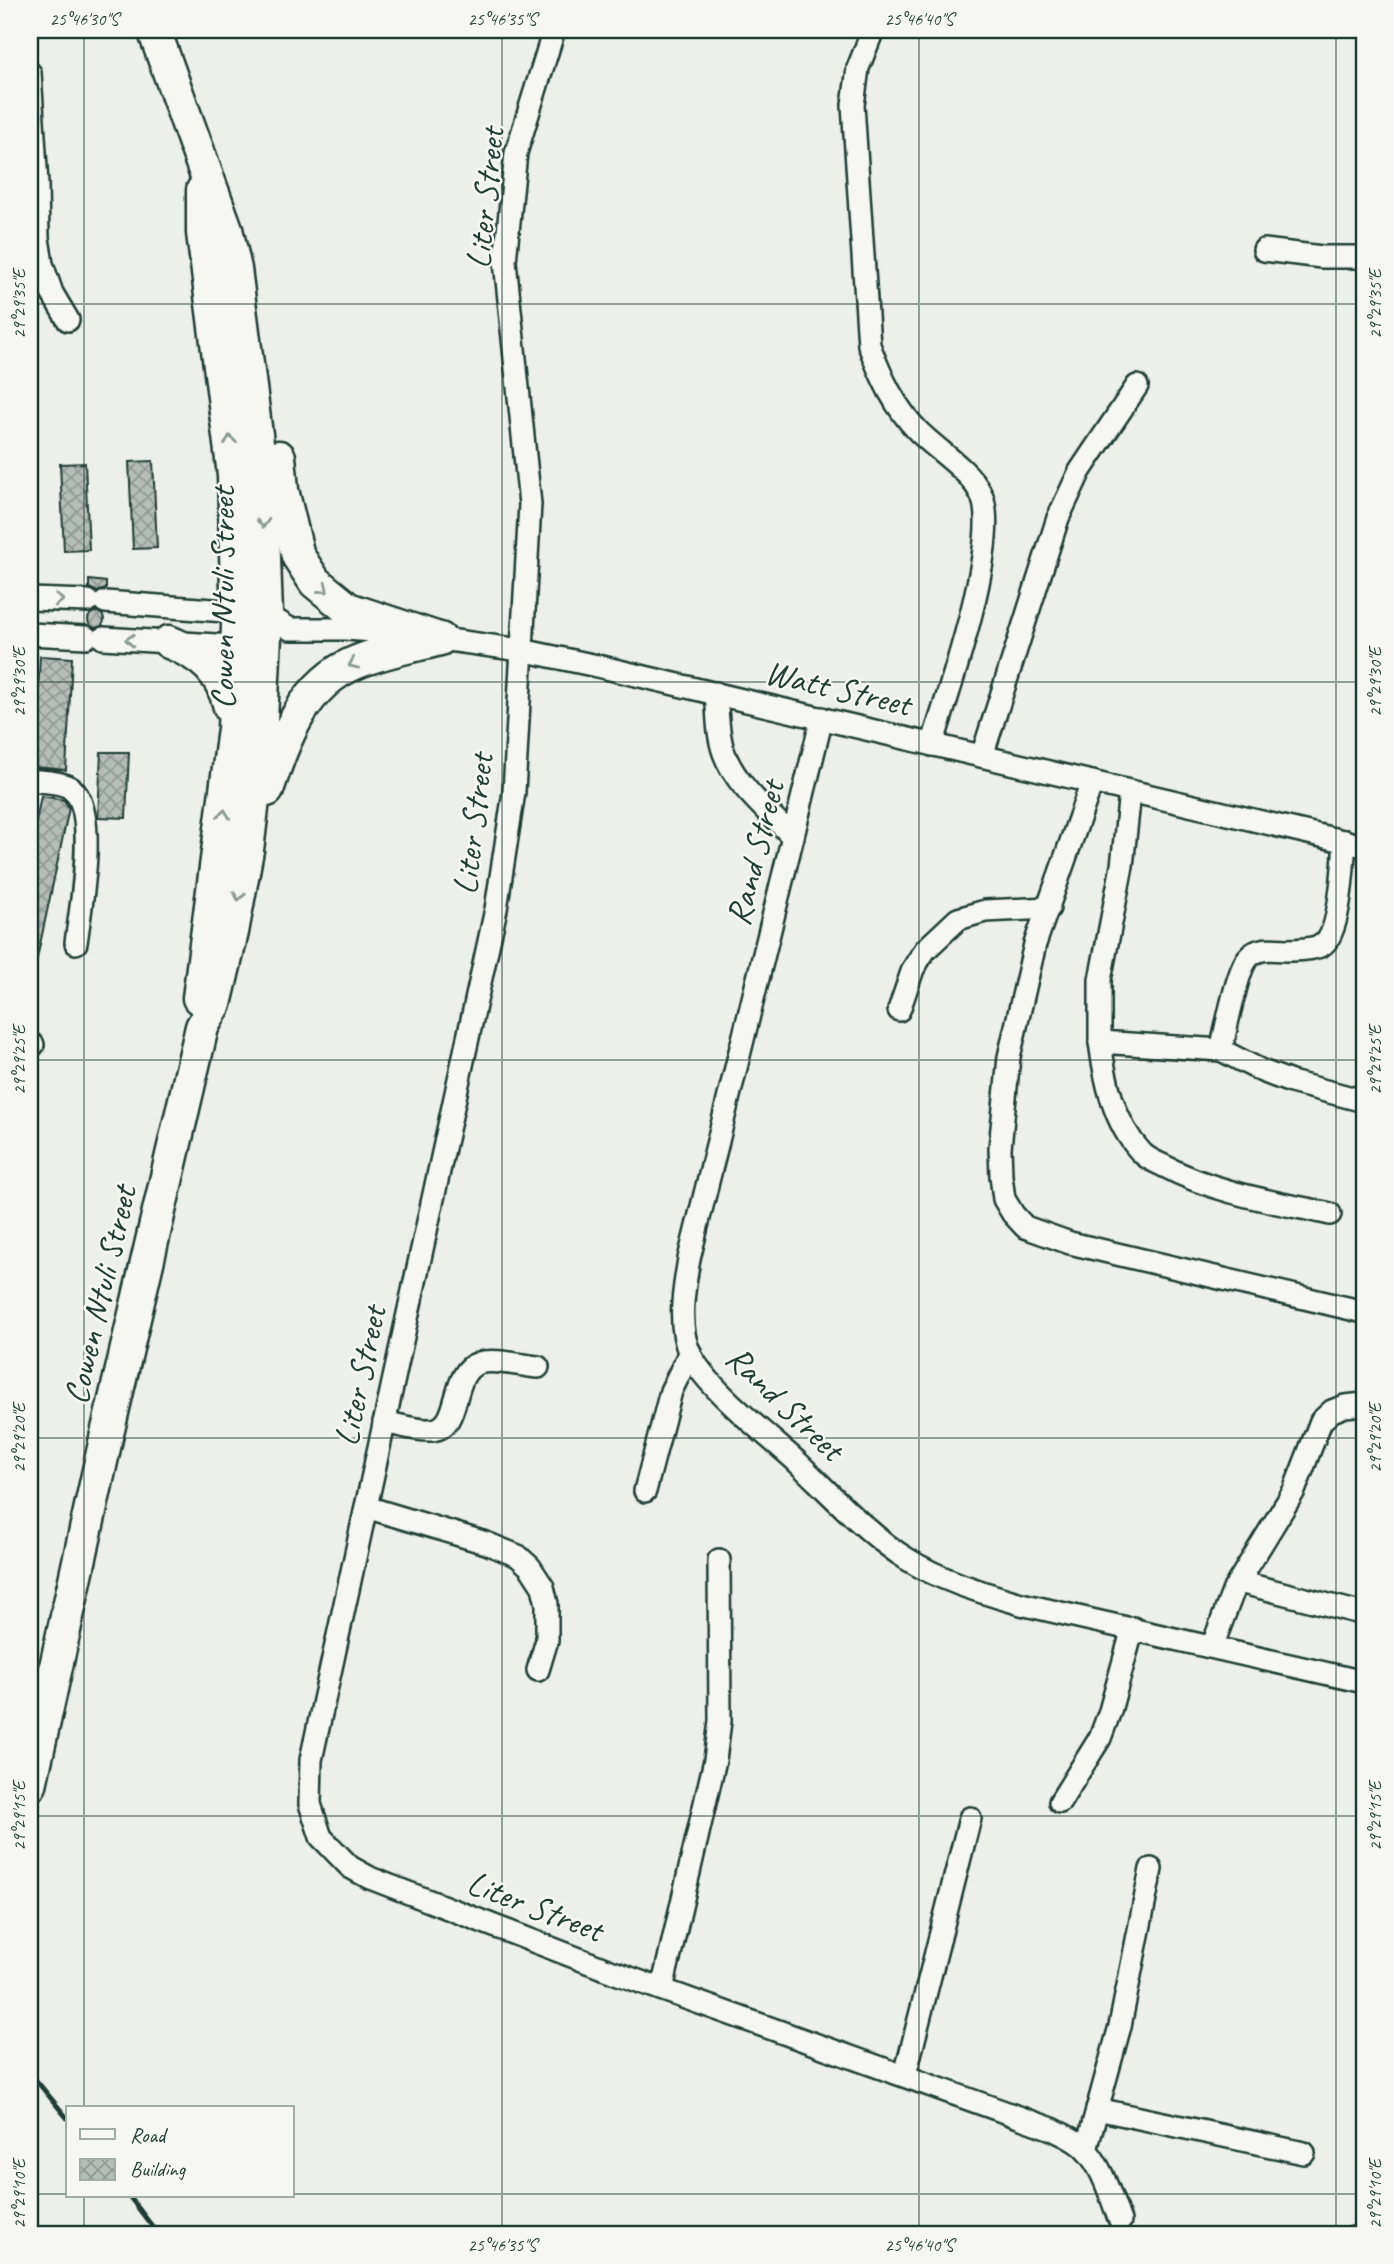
<svg xmlns="http://www.w3.org/2000/svg" width="1394" height="2264" font-family="Caveat,sans-serif">
<style>
.building{fill:url(#building-cross-hatch);stroke:#1f3d34;stroke-width:2}
.lines{fill:none;stroke-linecap:round;stroke-linejoin:round}
.minor-casing{stroke:#1f3d34;stroke-width:26}
.highway-casing{stroke:#1f3d34;stroke-width:37}
.minor{stroke:#f6f6f2;stroke-width:21}
.highway{stroke:#f6f6f2;stroke-width:32}
.rail{stroke:#1f3d34;stroke-width:5}
.oneway{stroke:#8a9a93}
.ticks{fill:none;stroke:#1f3d34;stroke-width:2;stroke-opacity:0.45}
.labels{text-anchor:middle;dominant-baseline:central;stroke-width:5;stroke-linejoin:round;paint-order:stroke}
.street-label{font-size:35px;fill:#1f3d34;stroke:#f6f6f2}
.neatline{fill:none;stroke:#1f3d34;stroke-width:2.5}
.ticks-label{font-size:18px;text-anchor:middle;fill:#1f3d34}
</style>
<defs>
<pattern id="building-cross-hatch" width="8" height="8" patternUnits="userSpaceOnUse" patternTransform="scale(1.75)"><rect width="8" height="8" fill="#b4bdb8"/><path d="M0 0l8 8M0 8l8-8" fill="none" stroke="#929b96"/></pattern>
</defs>
<rect width="100%" height="100%" fill="#edefea"/>
<filter id="ink" filterUnits="userSpaceOnUse"><feTurbulence type="fractalNoise" baseFrequency=".0143" numOctaves="2"/><feDisplacementMap in="SourceGraphic" scale="14" xChannelSelector="R" yChannelSelector="G"/><feConvolveMatrix kernelMatrix="1 2 1 2 8 2 1 2 1" color-interpolation-filters="sRGB"/></filter>
<g filter="url(#ink)">
<g class="building">
<path d="M153 461 157 548 133 549 129 462Z"/>
<path d="M85 463 89 550 64 551 60 464Z"/>
<path d="M89 580 106 582V589L97 592 89 588Z"/>
<circle cx="96" cy="620" r="8"/>
<path d="M40 656 72 658 66 770 34 767Z"/>
<path d="M101 752H129L126 818 98 817Z"/>
<path d="M41 796 64 800 69 808 36 963 30 962V852Z"/>
</g>
<g class="lines">
<defs>
<g id="minor">
<path d="M554 30 516 153 505 261 530 504 514 792 496 909 311 1760 310 1804 321 1837 350 1867 370 1878 613 1972 1052 2129C1064 2135 1077 2140 1086 2150 1103 2168 1111 2198 1120 2221"/>
<path d="M873 30 858 68 853 105 869 345C881 377 895 408 919 432 938 451 967 468 980 492 1004 533 947 696 932 745"/>
<path d="M30 73 37 184 38 238 42 264 52 293 68 320"/>
<path d="M1264 250 1322 257H1364"/>
<path d="M30 599 88 601"/>
<path d="M105 602 266 614 290 629H346L388 632"/>
<path d="M30 634 86 637"/>
<path d="M427 637 521 650 602 667 1364 846"/>
<path d="M103 638 248 647"/>
<path d="M716 693C718 713 717 734 724 753 736 786 769 812 793 837"/>
<path d="M822 718 689 1259C684 1289 677 1325 690 1354 707 1388 765 1433 795 1460 829 1492 867 1534 907 1559 942 1581 981 1592 1021 1604L1364 1682"/>
<path d="M982 756 1058 518 1080 471 1137 386"/>
<path d="M30 780C42 782 62 781 72 789 99 811 80 911 76 943"/>
<path d="M1092 782 1035 944 1009 1057 1000 1148 1001 1176 1004 1199 1013 1214 1025 1227 1070 1243 1364 1312"/>
<path d="M899 1010 913 969 925 950 958 919 985 911 1049 908"/>
<path d="M1100 1042V980L1122 866 1130 792"/>
<path d="M30 1045H33"/>
<path d="M1221 1050C1226 1031 1237 968 1249 957 1258 947 1273 949 1285 950 1296 950 1312 950 1322 945 1341 934 1343 863 1345 841"/>
<path d="M1330 1214C1275 1202 1215 1193 1164 1166 1156 1162 1147 1159 1141 1152 1114 1123 1105 1081 1100 1042L1221 1050 1262 1071 1291 1082 1364 1101"/>
<path d="M384 1422C399 1425 417 1431 432 1430 463 1427 449 1372 479 1363 493 1358 523 1366 538 1367"/>
<path d="M645 1491 671 1391 690 1352"/>
<path d="M366 1507 486 1543 518 1556 530 1567 543 1587 547 1604V1640L538 1670"/>
<path d="M1239 1582 1364 1614"/>
<path d="M1212 1647 1234 1589 1294 1491 1321 1421 1332 1411 1345 1406 1364 1404"/>
<path d="M1060 1802 1100 1738 1110 1711 1133 1628"/>
<path d="M662 1989 715 1760 720 1721 719 1560"/>
<path d="M905 2075 970 1818"/>
<path d="M1097 2109 1304 2153"/>
<path d="M1086 2150 1120 2026 1151 1869"/>
</g>
<g id="highway">
<path d="M279 457 282 490 298 556 315 582 348 609 436 638"/>
<path d="M169 642C203 656 221 670 230 707"/>
<path d="M267 790C284 740 303 683 357 662 383 651 413 646 440 639"/>
<path d="M199 998 234 729 238 626 234 475 203 233V190"/>
<path d="M30 1785 107 1434 202 1027 215 1004 232 932 247 850 260 742 266 614 261 474 235 269 226 229 154 30"/>
</g>
</defs>
<use href="#minor" class="minor-casing"/>
<use href="#highway" class="highway-casing"/>
<use href="#minor" class="minor"/>
<use href="#highway" class="highway"/>
<g class="rail">
<path d="M30 2073 68 2119"/>
<path d="M129 2196 158 2234"/>
<path d="M1331 2234 1364 2224"/>
</g>
</g>
<defs><path id="oneway-chevron" d="M-2-3.5L2.5 0L-2 3.5" fill="none" stroke-width="1.6" stroke-linecap="round" stroke-linejoin="round" transform="scale(1.75)"/></defs>
<g class="oneway">
<use href="#oneway-chevron" transform="translate(230 440) rotate(-97)"/>
<use href="#oneway-chevron" transform="translate(263 523) rotate(88)"/>
<use href="#oneway-chevron" transform="translate(324 589) rotate(40)"/>
<use href="#oneway-chevron" transform="translate(59 600) rotate(2)"/>
<use href="#oneway-chevron" transform="translate(130 640) rotate(-176)"/>
<use href="#oneway-chevron" transform="translate(353 664) rotate(156)"/>
<use href="#oneway-chevron" transform="translate(224 814) rotate(-83)"/>
<use href="#oneway-chevron" transform="translate(239 896) rotate(100)"/>
</g>
</g>
<path class="ticks" d="M84 30V2108M502 30V2234M919 30V2234M1336 30V2234M30 304H1364M30 682H1364M30 1060H1364M30 1438H1364M30 1816H1364M30 2194H68M292 2194H1364M84 2196V2234"/>
<g class="labels">
<g class="street-label">
<text transform="translate(485 198) rotate(-84)">Liter Street</text>
<text transform="translate(222 598) rotate(-90)">Cowen Ntuli Street</text>
<text transform="translate(838 688) rotate(13)">Watt Street</text>
<text transform="translate(473 824) rotate(-83)">Liter Street</text>
<text transform="translate(755 853) rotate(-76)">Rand Street</text>
<text transform="translate(100 1295) rotate(-77)">Cowen Ntuli Street</text>
<text transform="translate(360 1376) rotate(-78)">Liter Street</text>
<text transform="translate(785 1403) rotate(44)">Rand Street</text>
<text transform="translate(535 1906) rotate(21)">Liter Street</text>
</g>
</g>
<rect width="1394" height="2264" fill="none" stroke="#f6f6f2" stroke-width="77"/>
<rect x="66" y="2106" width="228" height="91" fill="#f6f6f2" stroke="#a0aca6" stroke-width="2"/>
<rect x="80" y="2129" width="35" height="10" fill="#f6f6f2" stroke="#a0aca6" stroke-width="2"/>
<text x="130" y="2142" font-size="21" fill="#1f3d34">Road</text>
<rect x="80" y="2159" width="35" height="21" fill="url(#building-cross-hatch)" stroke="#a0aca6" stroke-width="2"/>
<text x="130" y="2176" font-size="21" fill="#1f3d34">Building</text>
<rect x="38" y="38" width="1318" height="2188" class="neatline"/>
<g class="ticks-label">
<text x="84" y="25">25°46'30"S</text>
<text x="502" y="25">25°46'35"S</text>
<text x="919" y="25">25°46'40"S</text>
<text transform="translate(1375 304) rotate(-90)" y="6">29°29'35"E</text>
<text transform="translate(19 304) rotate(-90)" y="6">29°29'35"E</text>
<text transform="translate(1375 682) rotate(-90)" y="6">29°29'30"E</text>
<text transform="translate(19 682) rotate(-90)" y="6">29°29'30"E</text>
<text transform="translate(19 1060) rotate(-90)" y="6">29°29'25"E</text>
<text transform="translate(1375 1060) rotate(-90)" y="6">29°29'25"E</text>
<text transform="translate(19 1438) rotate(-90)" y="6">29°29'20"E</text>
<text transform="translate(1375 1438) rotate(-90)" y="6">29°29'20"E</text>
<text transform="translate(1375 1816) rotate(-90)" y="6">29°29'15"E</text>
<text transform="translate(19 1816) rotate(-90)" y="6">29°29'15"E</text>
<text transform="translate(19 2194) rotate(-90)" y="6">29°29'10"E</text>
<text transform="translate(1375 2194) rotate(-90)" y="6">29°29'10"E</text>
<text x="502" y="2251">25°46'35"S</text>
<text x="919" y="2251">25°46'40"S</text>
</g>
</svg>
